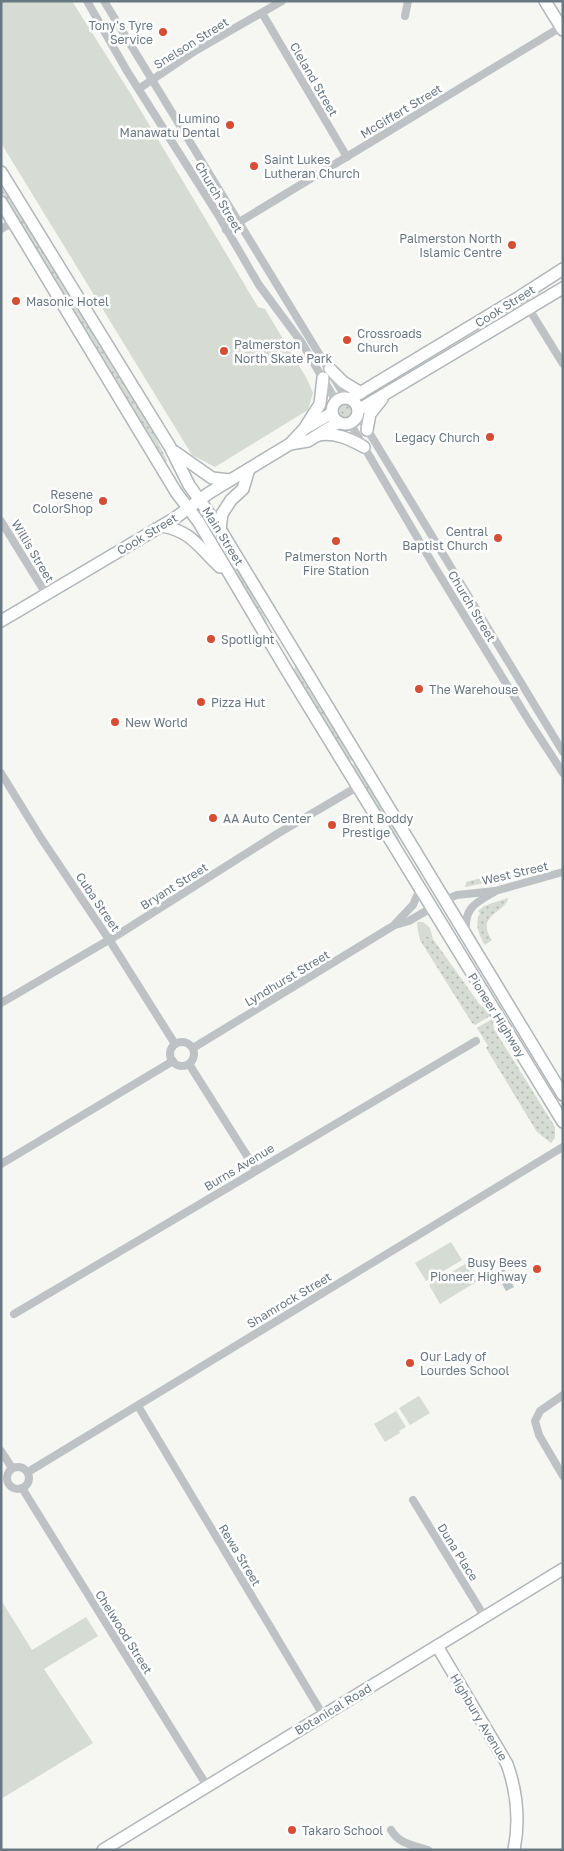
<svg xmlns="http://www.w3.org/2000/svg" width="564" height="1851" font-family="'Golos Text',sans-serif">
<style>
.grass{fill:url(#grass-dots)}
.green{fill:#d6dbd3}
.water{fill:url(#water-waves)}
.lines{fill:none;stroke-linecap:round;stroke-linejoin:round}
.secondary-casing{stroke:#b0b6ba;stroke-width:14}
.street{stroke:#bec2c5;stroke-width:8}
.secondary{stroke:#fff;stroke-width:11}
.poi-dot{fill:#d64d34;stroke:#fff;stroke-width:2}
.labels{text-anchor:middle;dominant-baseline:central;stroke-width:5;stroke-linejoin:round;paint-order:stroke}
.poi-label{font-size:12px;fill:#687882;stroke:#fff;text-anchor:start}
.street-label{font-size:12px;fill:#687882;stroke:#fff}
</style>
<defs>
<pattern id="grass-dots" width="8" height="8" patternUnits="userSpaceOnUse" patternTransform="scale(1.25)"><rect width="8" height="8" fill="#d6dbd3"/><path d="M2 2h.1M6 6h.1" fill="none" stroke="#b1b6b1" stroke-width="1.8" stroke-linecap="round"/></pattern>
<pattern id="water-waves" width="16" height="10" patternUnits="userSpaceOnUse" patternTransform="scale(1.25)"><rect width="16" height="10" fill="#b6c2c5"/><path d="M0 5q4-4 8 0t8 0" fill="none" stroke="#98a2a5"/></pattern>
</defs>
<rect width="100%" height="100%" fill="#f6f6f3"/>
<g class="grass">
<path d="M1 183 154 433 167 461 166 462 1 191Z"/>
<circle cx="345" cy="411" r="8"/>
<path d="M234 564 265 617 270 631 248 597 232 565Z"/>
<path d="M295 666 353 760 349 762 294 672Z"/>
<path d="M355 763 389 819 401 844 400 845 351 766Z"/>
<path d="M496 874 490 882 465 887 466 882Z"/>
<path d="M508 898C506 913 475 914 492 940L485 945C479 935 474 924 480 913L478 911 484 906Z"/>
<path d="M418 931 433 939 480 1005 485 1008 490 1016 475 1025 472 1023 420 940Z"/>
<path d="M492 1019 494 1029 555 1127V1138L551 1143 537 1132 486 1048 488 1046 477 1028Z"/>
</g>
<g class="green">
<path d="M1 1H72L132 96 258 307 265 309 307 379 313 393 308 410 215 467 192 455 1 143Z"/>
<path d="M417 922H423L430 928 433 939 418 931Z"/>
<path d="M451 1242 462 1260 426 1281 415 1263Z"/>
<path d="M465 1264 476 1282 440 1304 429 1285Z"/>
<path d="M419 1396 430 1413 410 1425 399 1408Z"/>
<path d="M396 1411 406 1427 399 1431 400 1433 385 1442 374 1424Z"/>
<path d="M1 1600 32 1650 86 1617 98 1636 44 1669 93 1743 1 1799Z"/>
</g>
<path class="water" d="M504 1269 514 1287 506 1291 496 1273Z"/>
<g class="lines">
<defs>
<g id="secondary">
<path d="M545 1 563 30"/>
<path d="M1 172 170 447 189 485 220 529 563 1095"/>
<path d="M1 202 176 492 198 521 287 671 563 1122"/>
<path d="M330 369 343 382 361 393"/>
<circle cx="345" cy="411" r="13"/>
<path d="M350 399 521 296 563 269"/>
<path d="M358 410 563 288"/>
<path d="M306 426 320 404 323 378"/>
<path d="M367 430 370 414 382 399"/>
<path d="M318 435C335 432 350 439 364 447"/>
<path d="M290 444 308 441 339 422"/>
<path d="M175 452 212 478 230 480"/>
<path d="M162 526C193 532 198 547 220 567"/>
<path d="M220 529 222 514 231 500 243 489 249 469"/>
<path d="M1 621 175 518 209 493 290 444 304 429 332 413"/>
<path d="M437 1646 507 1764C517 1792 520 1820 514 1850"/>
<path d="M103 1850 563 1569"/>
</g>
</defs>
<use href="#secondary" class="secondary-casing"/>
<g class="street">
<path d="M87 1 127 71 217 213 259 285 302 343 336 401"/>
<path d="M104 1 346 398"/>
<path d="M262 13 347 157"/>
<path d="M405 16 408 1"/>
<path d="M140 88 195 51 282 1"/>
<path d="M1 229 13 222"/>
<path d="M226 230 561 27"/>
<path d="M521 296 563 364"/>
<path d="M358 414 563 752"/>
<path d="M350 423 434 566 529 721 563 773"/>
<path d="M1 521 46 594"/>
<path d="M1 773 41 838 112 944 175 1044"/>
<path d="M444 900 457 895 495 891 563 872"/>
<path d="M395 925 409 921 431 908"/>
<path d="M466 932C464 908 475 903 494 892"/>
<path d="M1 1003 119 934 277 834 357 787"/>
<circle cx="182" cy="1054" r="12"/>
<path d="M193 1048 393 926 413 905 420 889"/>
<path d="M189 1064 256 1170"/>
<path d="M1 1164 173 1061"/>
<path d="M14 1314 476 1041"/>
<path d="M563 1395 540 1411 535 1421 539 1435 563 1476"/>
<path d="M138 1406 323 1715"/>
<path d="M1 1451 12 1468"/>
<circle cx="18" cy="1478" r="11"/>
<path d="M28 1472 563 1147"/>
<path d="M22 1488 207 1786"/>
<path d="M413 1500 484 1616"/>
<path d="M391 1830C399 1844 413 1845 428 1850"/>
</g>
<use href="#secondary" class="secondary"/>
</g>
<g class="poi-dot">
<circle cx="163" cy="32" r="5"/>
<circle cx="230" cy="125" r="5"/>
<circle cx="254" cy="166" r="5"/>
<circle cx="512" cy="245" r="5"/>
<circle cx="16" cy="301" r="5"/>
<circle cx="347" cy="340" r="5"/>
<circle cx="224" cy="351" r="5"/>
<circle cx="490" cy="437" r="5"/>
<circle cx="103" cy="501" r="5"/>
<circle cx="498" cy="538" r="5"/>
<circle cx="336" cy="541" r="5"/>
<circle cx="211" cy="639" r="5"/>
<circle cx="419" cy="689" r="5"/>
<circle cx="201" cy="702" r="5"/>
<circle cx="115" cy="722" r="5"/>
<circle cx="213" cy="818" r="5"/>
<circle cx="332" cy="825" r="5"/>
<circle cx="537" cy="1269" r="5"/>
<circle cx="410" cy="1363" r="5"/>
<circle cx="292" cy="1830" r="5"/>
</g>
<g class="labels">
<g class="poi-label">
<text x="153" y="25" text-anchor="end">Tony's Tyre<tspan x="153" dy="14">Service</tspan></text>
<text x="220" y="118" text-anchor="end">Lumino<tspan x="220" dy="14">Manawatu Dental</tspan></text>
<text x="264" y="159">Saint Lukes<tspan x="264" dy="14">Lutheran Church</tspan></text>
<text x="502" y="238" text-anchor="end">Palmerston North<tspan x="502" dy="14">Islamic Centre</tspan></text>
<text x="26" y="301">Masonic Hotel</text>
<text x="357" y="333">Crossroads<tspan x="357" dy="14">Church</tspan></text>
<text x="234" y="344">Palmerston<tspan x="234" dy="14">North Skate Park</tspan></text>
<text x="480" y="437" text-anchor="end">Legacy Church</text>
<text x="93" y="494" text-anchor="end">Resene<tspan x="93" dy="14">ColorShop</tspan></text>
<text x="488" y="531" text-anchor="end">Central<tspan x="488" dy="14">Baptist Church</tspan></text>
<text x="336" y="556" text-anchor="middle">Palmerston North<tspan x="336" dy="14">Fire Station</tspan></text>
<text x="221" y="639">Spotlight</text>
<text x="429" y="689">The Warehouse</text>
<text x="211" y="702">Pizza Hut</text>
<text x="125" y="722">New World</text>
<text x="223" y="818">AA Auto Center</text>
<text x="342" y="818">Brent Boddy<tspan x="342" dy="14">Prestige</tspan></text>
<text x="527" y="1262" text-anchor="end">Busy Bees<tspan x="527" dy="14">Pioneer Highway</tspan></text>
<text x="420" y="1356">Our Lady of<tspan x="420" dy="14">Lourdes School</tspan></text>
<text x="302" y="1830">Takaro School</text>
</g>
<g class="street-label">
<text transform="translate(191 43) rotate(-32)">Snelson Street</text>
<text transform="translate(314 79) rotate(60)">Cleland Street</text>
<text transform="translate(401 111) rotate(-31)">McGiffert Street</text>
<text transform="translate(219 197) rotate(59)">Church Street</text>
<text transform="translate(505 306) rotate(-32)">Cook Street</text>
<text transform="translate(147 534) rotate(-31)">Cook Street</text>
<text transform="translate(223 536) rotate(58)">Main Street</text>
<text transform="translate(33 551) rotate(59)">Willis Street</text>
<text transform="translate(472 606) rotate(59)">Church Street</text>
<text transform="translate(515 873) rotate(-13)">West Street</text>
<text transform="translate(174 886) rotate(-32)">Bryant Street</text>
<text transform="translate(98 902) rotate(56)">Cuba Street</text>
<text transform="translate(287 978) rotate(-31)">Lyndhurst Street</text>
<text transform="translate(497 1015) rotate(58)">Pioneer Highway</text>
<text transform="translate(239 1167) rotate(-31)">Burns Avenue</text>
<text transform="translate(289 1300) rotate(-31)">Shamrock Street</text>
<text transform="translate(458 1552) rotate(58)">Duna Place</text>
<text transform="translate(240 1555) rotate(59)">Rewa Street</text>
<text transform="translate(124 1632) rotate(58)">Chelwood Street</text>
<text transform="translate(333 1709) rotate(-31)">Botanical Road</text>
<text transform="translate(479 1717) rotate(59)">Highbury Avenue</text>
</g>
</g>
<rect width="564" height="1851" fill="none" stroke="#687882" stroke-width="5"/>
</svg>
